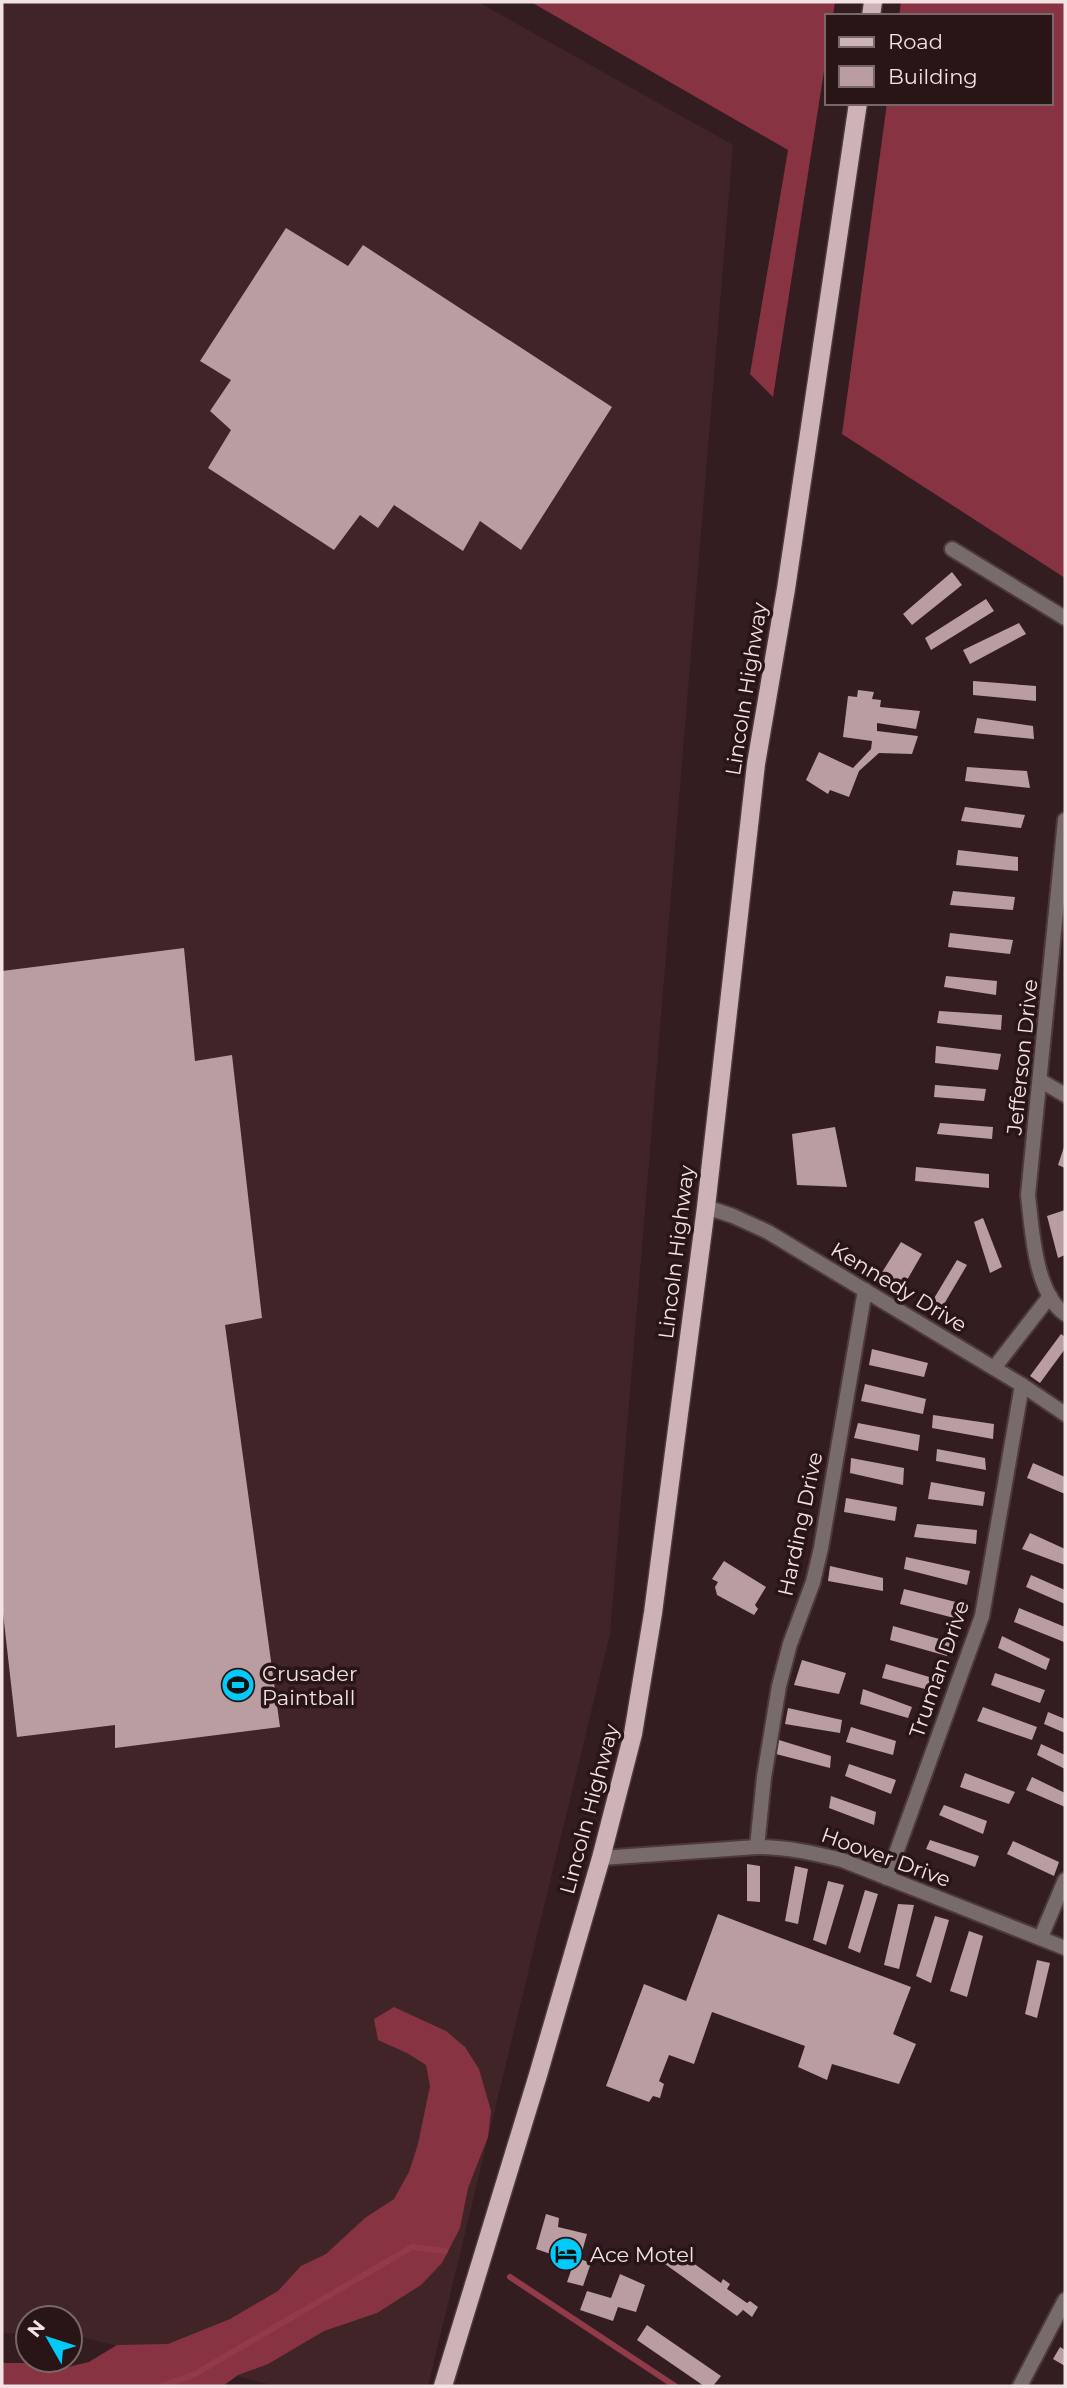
<svg xmlns="http://www.w3.org/2000/svg" width="1067" height="2388" font-family="Montserrat,sans-serif">
<style>
.built{fill:#412428}
.forest{fill:#883342}
.lines{fill:none;stroke-linecap:round;stroke-linejoin:round}
.stream{stroke:#913b4a;stroke-width:6}
.building{fill:#ba9da0}
.minor-casing{stroke:#4e393b;stroke-width:18}
.primary-casing{stroke:#4e393b;stroke-width:21}
.minor{stroke:#786b6c;stroke-width:14}
.primary{stroke:#cdb3b5;stroke-width:18}
.labels{text-anchor:middle;dominant-baseline:central;stroke-width:7;stroke-linejoin:round;paint-order:stroke}
.street-label{font-size:21px;fill:#f2e2e3;stroke:#291416}
.poi-label{font-size:21px;fill:#f2e2e3;stroke:#291416;text-anchor:start}
</style>
<rect width="100%" height="100%" fill="#331d20"/>
<path class="built" d="M2 2H478L733 145 610 1634 428 2386H276L70 2334V2318H28V2334L2 2333Z"/>
<g class="forest">
<path d="M531 2H835L833 16H827V52L773 397 750 374 788 150Z"/>
<path d="M901 2H1065V578L842 434 887 103H1051V16H899Z"/>
<path d="M394 2007 446 2031 465 2047 479 2069 491 2111 488 2137 468 2188 460 2228 442 2263 421 2285 377 2313 324 2331 268 2364 238 2375 223 2386H2V2363H25L59 2369 89 2362 117 2345 168 2344 230 2319 278 2291 301 2266 326 2254 365 2218 394 2199 409 2172 418 2144 430 2086 426 2065 407 2053 378 2040 374 2019Z"/>
</g>
<g class="lines">
<g class="stream">
<path d="M510 2277 675 2386"/>
<path d="M162 2386 195 2374 412 2247 445 2251"/>
</g>
</g>
<g class="building">
<path d="M286 228 348 266 363 245 612 407 521 550 480 521 463 551 394 505 378 528 360 515 334 550 208 468 231 430 210 411 231 380 200 361Z"/>
<path d="M952 572 962 585 912 625 903 614Z"/>
<path d="M986 599 994 611 931 650 925 638Z"/>
<path d="M1019 623 1026 634 970 664 963 650Z"/>
<path d="M973 681 1036 686V701L973 695Z"/>
<path d="M858 690 874 692 872 699 881 700 880 707 920 711 916 729 877 723V731L918 736 912 754 879 753 859 771 849 797 830 790 828 794 806 780 819 752 853 768 871 749 872 741 843 737 848 696 857 697Z"/>
<path d="M977 718 1033 726 1034 739 974 733Z"/>
<path d="M967 767 1027 771 1030 788 965 781Z"/>
<path d="M965 807 1025 815 1021 828 961 821Z"/>
<path d="M958 850 1018 857V871L956 865Z"/>
<path d="M953 891 1015 897 1013 910 950 905Z"/>
<path d="M950 933 1013 940 1010 954 948 947Z"/>
<path d="M184 948 195 1061 232 1055 262 1318 225 1325 280 1727 115 1748V1725L17 1737 2 1604V971Z"/>
<path d="M946 976 997 981 996 995 944 987Z"/>
<path d="M939 1011 1002 1015 1001 1030 937 1023Z"/>
<path d="M936 1046 1001 1054 998 1070 935 1063Z"/>
<path d="M935 1085 986 1089 984 1101 934 1097Z"/>
<path d="M940 1123 993 1127 992 1139 937 1134Z"/>
<path d="M835 1127 847 1187 797 1185 792 1134Z"/>
<path d="M1065 1144V1168L1058 1165Z"/>
<path d="M916 1167 989 1174V1188L915 1181Z"/>
<path d="M1065 1210V1255L1058 1258 1047 1216Z"/>
<path d="M983 1218 1002 1267 990 1273 974 1222Z"/>
<path d="M901 1242 922 1254 903 1287 881 1274Z"/>
<path d="M957 1260 967 1265 937 1316 927 1310Z"/>
<path d="M1061 1334 1065 1337V1349L1040 1383 1030 1376Z"/>
<path d="M872 1349 928 1363 924 1377 869 1365Z"/>
<path d="M865 1384 926 1399 923 1414 861 1401Z"/>
<path d="M933 1415 994 1424 993 1439 932 1428Z"/>
<path d="M858 1423 920 1435 918 1451 854 1438Z"/>
<path d="M937 1449 985 1458 986 1470 936 1461Z"/>
<path d="M851 1458 904 1468 903 1485 850 1473Z"/>
<path d="M1033 1463 1065 1477V1494L1027 1478Z"/>
<path d="M931 1482 985 1492 983 1506 928 1499Z"/>
<path d="M846 1498 897 1507 895 1521 844 1512Z"/>
<path d="M917 1524 977 1530 976 1544 914 1537Z"/>
<path d="M1030 1533 1065 1549V1565L1022 1549Z"/>
<path d="M906 1557 970 1571 967 1585 904 1569Z"/>
<path d="M724 1561 766 1587 755 1605 758 1609 754 1615 717 1595 715 1587 718 1582 712 1579Z"/>
<path d="M830 1566 883 1578V1591L828 1581Z"/>
<path d="M1031 1575 1065 1590V1604L1026 1587Z"/>
<path d="M904 1589 964 1604 962 1620 900 1604Z"/>
<path d="M1019 1608 1065 1627 1064 1642 1014 1622Z"/>
<path d="M893 1626 950 1642 947 1656 890 1640Z"/>
<path d="M1002 1636 1050 1659 1046 1670 998 1648Z"/>
<path d="M802 1660 846 1673 839 1694 794 1685Z"/>
<path d="M886 1664 936 1679 933 1691 882 1678Z"/>
<path d="M995 1673 1045 1690 1040 1703 991 1685Z"/>
<path d="M863 1689 912 1707 908 1718 860 1704Z"/>
<path d="M983 1707 1037 1727 1032 1740 977 1721Z"/>
<path d="M788 1708 842 1720 840 1733 785 1724Z"/>
<path d="M1048 1712 1065 1719V1733L1044 1724Z"/>
<path d="M851 1727 896 1741 893 1755 846 1742Z"/>
<path d="M779 1740 831 1756 830 1768 776 1754Z"/>
<path d="M1041 1744 1065 1755V1769L1037 1755Z"/>
<path d="M849 1764 896 1780 891 1794 845 1776Z"/>
<path d="M965 1773 1015 1792 1009 1804 960 1787Z"/>
<path d="M1032 1777 1065 1793V1807L1026 1790Z"/>
<path d="M831 1796 876 1812 874 1825 829 1808Z"/>
<path d="M944 1805 987 1821 983 1834 939 1815Z"/>
<path d="M930 1840 979 1856 975 1867 926 1849Z"/>
<path d="M1013 1841 1059 1862 1054 1876 1007 1854Z"/>
<path d="M747 1864 760 1866V1902L747 1901Z"/>
<path d="M795 1866 808 1869 798 1924 785 1921Z"/>
<path d="M828 1881 844 1885 826 1945 813 1940Z"/>
<path d="M865 1890 878 1894 860 1953 848 1948Z"/>
<path d="M898 1904 914 1905 899 1969 884 1965Z"/>
<path d="M718 1914 911 1987 893 2034 916 2044 899 2084 832 2064 827 2080 798 2067 805 2046 712 2012 694 2064 669 2055 659 2081 664 2084 660 2098 653 2096 649 2102 606 2086 644 1984 686 2001Z"/>
<path d="M935 1916 949 1920 931 1983 916 1976Z"/>
<path d="M969 1931 983 1936 967 1997 950 1991Z"/>
<path d="M1037 1960 1050 1963 1037 2018 1025 2014Z"/>
<path d="M546 2214 559 2218 558 2227 587 2234 580 2259 591 2263 583 2286 567 2282 574 2262 536 2249Z"/>
<path d="M675 2250 721 2283 723 2279 730 2284 727 2289 747 2303 750 2301 758 2307 752 2317 743 2310 737 2316 665 2264Z"/>
<path d="M620 2274 645 2285 636 2312 618 2307 613 2321 580 2310 587 2291 611 2298Z"/>
<path d="M647 2325 721 2376 713 2386H704L637 2340Z"/>
<path d="M1060 2347 1065 2350V2366L1053 2359Z"/>
</g>
<g class="lines">
<defs>
<g id="minor">
<path d="M952 549 1065 618"/>
<path d="M1065 820 1028 1195C1032 1230 1035 1293 1065 1314"/>
<path d="M1041 1081 1065 1095"/>
<path d="M706 1207 733 1216 768 1232 1022 1385 1065 1414"/>
<path d="M994 1368 1050 1296"/>
<path d="M757 1847 764 1777 779 1686 790 1644 813 1582 821 1548 865 1290"/>
<path d="M601 1858 757 1847C787 1847 813 1853 842 1860L1065 1948"/>
<path d="M887 1878 982 1616 1022 1385"/>
<path d="M1041 1937 1065 1880"/>
<path d="M1020 2386 1065 2300"/>
</g>
<g id="primary">
<path d="M871 16 873 2"/>
<path d="M443 2386 538 2075 601 1858 633 1734 653 1613 706 1207 756 764 786 589 858 103"/>
</g>
</defs>
<use href="#minor" class="minor-casing"/>
<use href="#primary" class="primary-casing"/>
<use href="#minor" class="minor"/>
<use href="#primary" class="primary"/>
</g>
<defs>
<symbol id="stadium-disc" viewBox="-11 -11 22 22"><circle r="9.5" fill="#03cbf9" stroke="#291416"/><path d="M0-5a6.5 5 0 1 0 0 10a6.5 5 0 1 0 0-10ZM-3.5-1.8h7v3.6h-7Z" fill="#111"/></symbol>
<symbol id="hotel-disc" viewBox="-11 -11 22 22"><circle r="9.5" fill="#03cbf9" stroke="#291416"/><path d="M-6-4.5h1.5V1H6V5H4.5V3h-9V5H-6ZM-4 0a1.8 1.8 0 1 1 3.6 0ZM.5 0V-2.5h3Q6-2.5 6 0Z" fill="#111"/></symbol>
</defs>
<g fill-rule="evenodd">
<use href="#stadium-disc" x="219" y="1666" width="38" height="38"/>
<use href="#hotel-disc" x="547" y="2235" width="38" height="38"/>
</g>
<g class="labels">
<g class="street-label">
<text transform="translate(746 689) rotate(-81)">Lincoln Highway</text>
<text transform="translate(1022 1057) rotate(-84)">Jefferson Drive</text>
<text transform="translate(676 1252) rotate(-83)">Lincoln Highway</text>
<text transform="translate(899 1287) rotate(31)">Kennedy Drive</text>
<text transform="translate(800 1524) rotate(-78)">Harding Drive</text>
<text transform="translate(939 1669) rotate(-71)">Truman Drive</text>
<text transform="translate(589 1809) rotate(-75)">Lincoln Highway</text>
<text transform="translate(886 1857) rotate(20)">Hoover Drive</text>
</g>
<g class="poi-label">
<text x="262" y="1673">Crusader<tspan x="262" dy="24">Paintball</tspan></text>
<text x="590" y="2254">Ace Motel</text>
</g>
</g>
<rect width="1067" height="2388" fill="none" stroke="#f2e2e3" stroke-width="7"/>
<rect x="825" y="14" width="228" height="91" fill="#291416" stroke="#796668" stroke-width="2"/>
<rect x="839" y="37" width="35" height="10" fill="#cdb3b5" stroke="#796668" stroke-width="2"/>
<text x="888" y="49" font-size="21" fill="#f2e2e3">Road</text>
<rect x="839" y="66" width="35" height="21" fill="#ba9da0" stroke="#796668" stroke-width="2"/>
<text x="888" y="84" font-size="21" fill="#f2e2e3">Building</text>
<g transform="translate(49 2339) rotate(309)"><circle r="33" fill="#291416" stroke="#796668" stroke-width="2"/>
<path d="M0-5L12 26L0 18L-12 26Z" fill="#03cbf9"/>
<text y="-10" font-size="19" font-weight="bold" text-anchor="middle" fill="#f2e2e3">N</text>
</g>
</svg>
